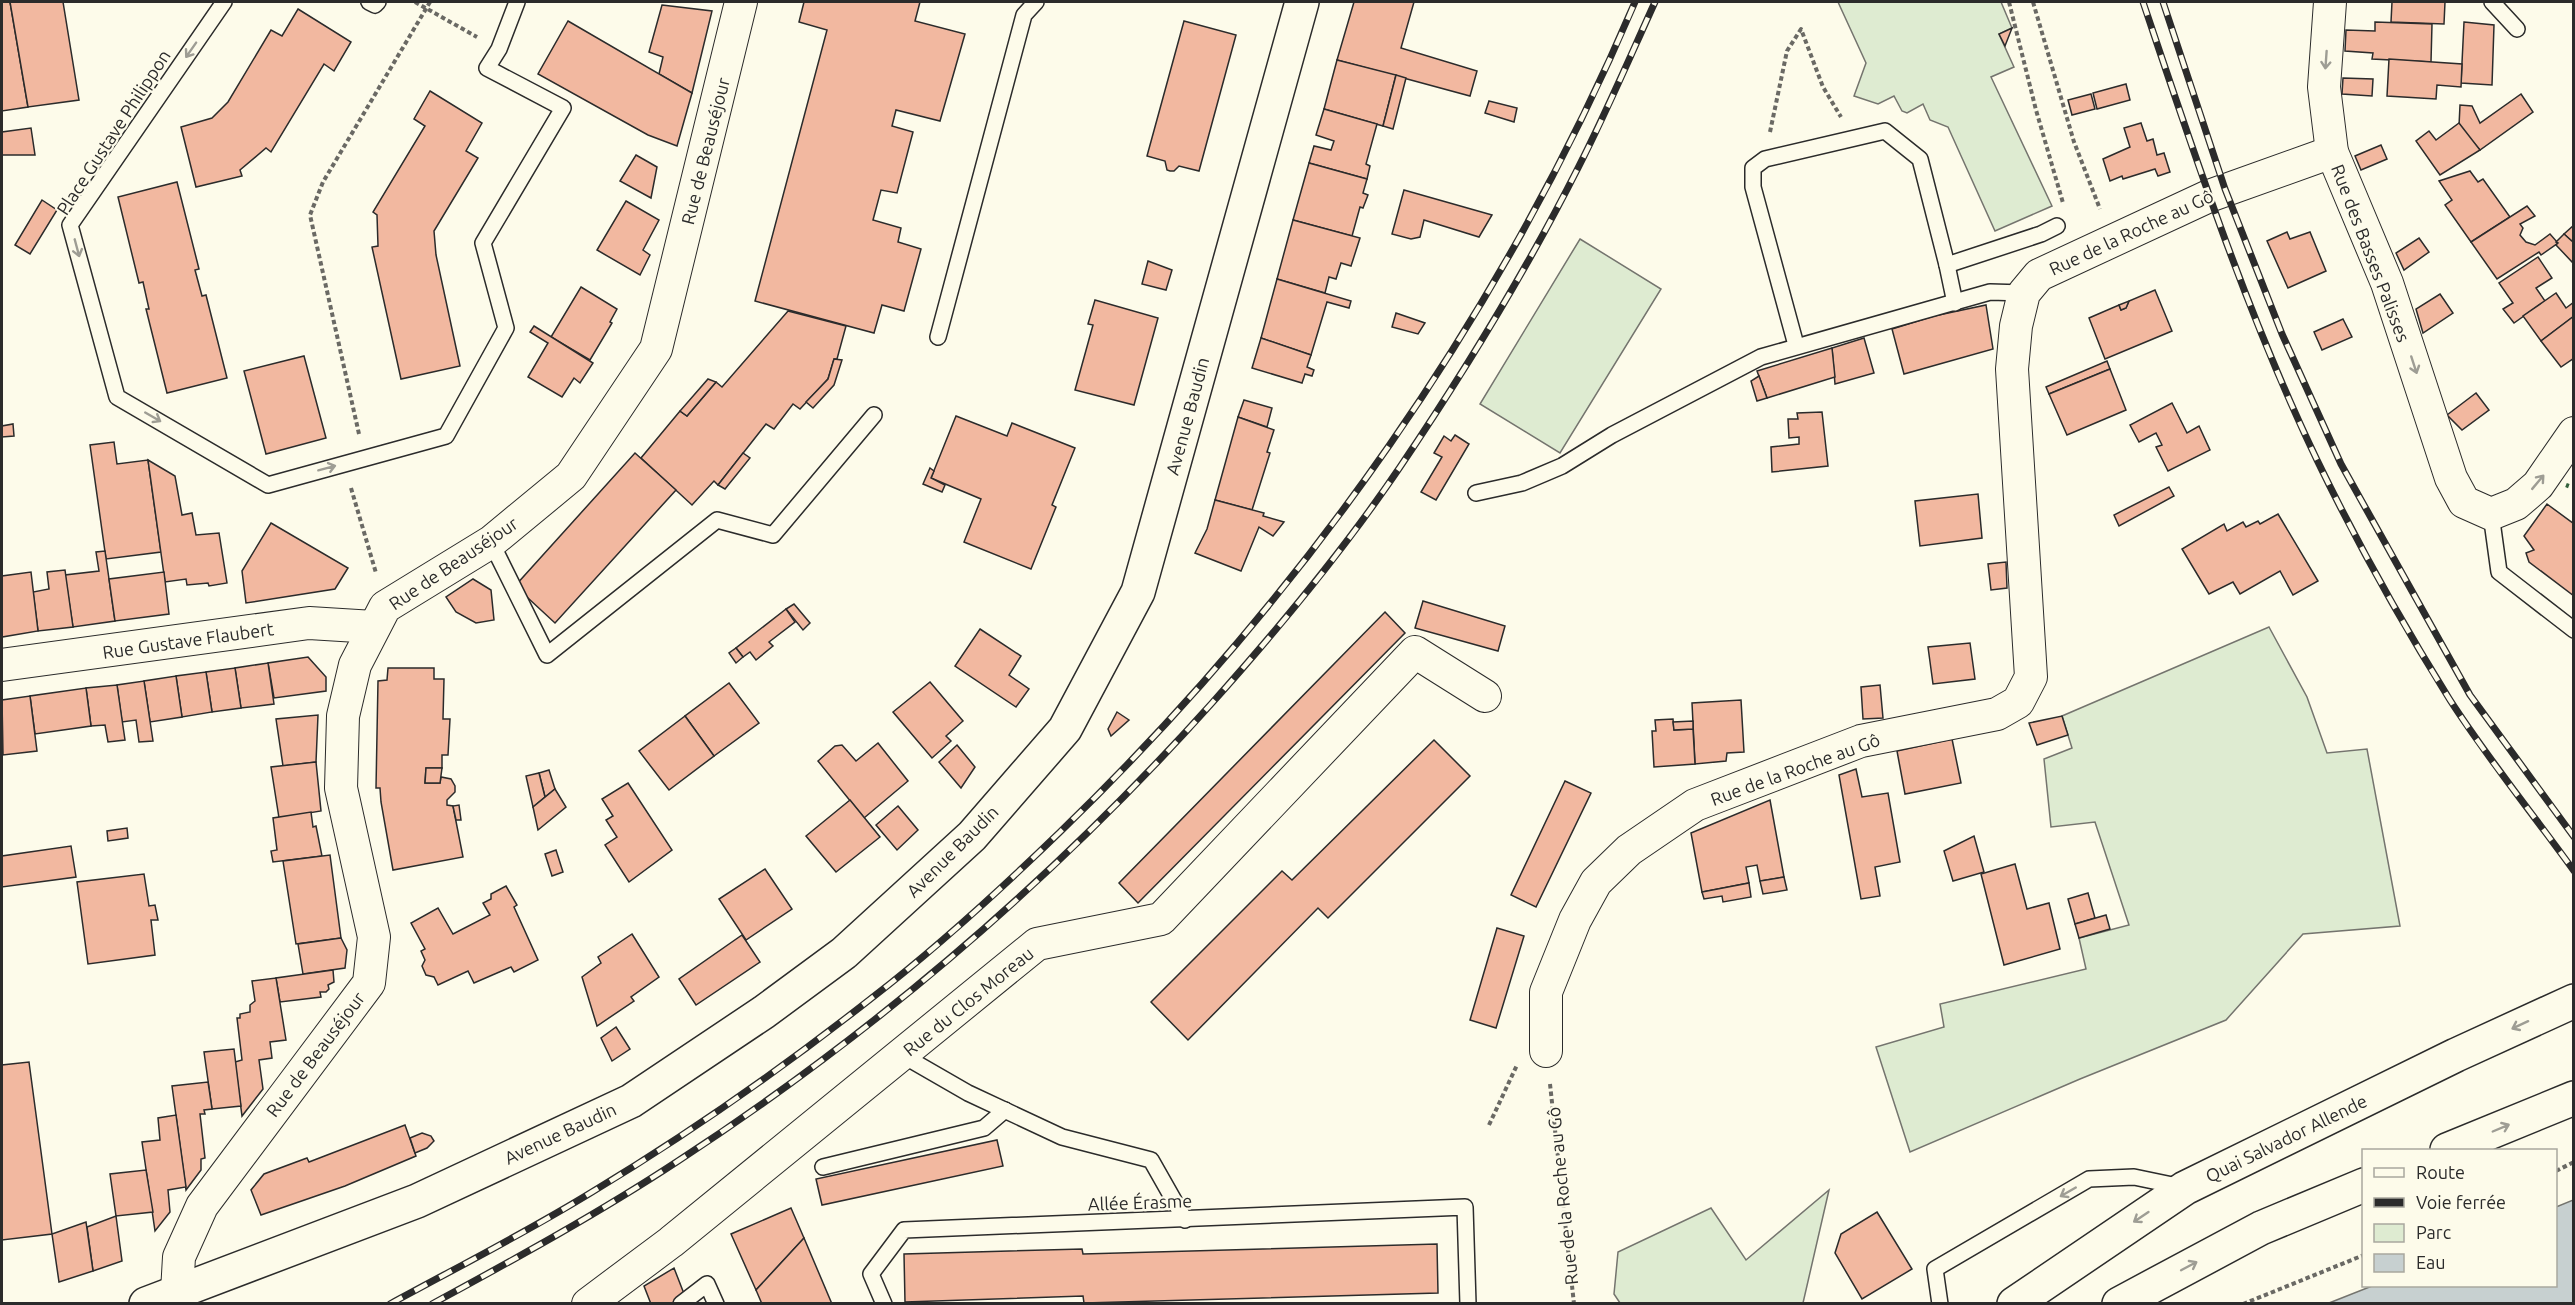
<svg xmlns="http://www.w3.org/2000/svg" width="2575" height="1305" font-family="Ubuntu,sans-serif">
<style>
.green{fill:#deebd1;stroke:#74746e;stroke-width:1.5}
.water{fill:#c7d0d0;stroke:#74746e;stroke-width:1.5}
.building{fill:#f2b8a0;stroke:#2b2b2b;stroke-width:1.5}
.lines{fill:none;stroke-linecap:round;stroke-linejoin:round}
.service-casing{stroke:#2b2b2b;stroke-width:18}
.minor-casing{stroke:#2b2b2b;stroke-width:34}
.secondary-casing{stroke:#2b2b2b;stroke-width:36}
.primary-casing{stroke:#2b2b2b;stroke-width:36}
.path{stroke:#6a6964;stroke-width:4;stroke-dasharray:4.5 3;stroke-linecap:butt}
.service{stroke:#fdfbea;stroke-width:15}
.minor{stroke:#fdfbea;stroke-width:32}
.secondary{stroke:#fdfbea;stroke-width:33}
.primary{stroke:#fdfbea;stroke-width:33}
.rail-casing{stroke:#2b2b2b;stroke-width:7}
.rail{stroke:#fdfbea;stroke-width:4.5;stroke-dasharray:14;stroke-linecap:butt}
.hedge{stroke:#34623c;stroke-width:4.5;stroke-dasharray:3 4.5;stroke-linecap:butt}
.oneway{stroke:#9e9d94}
.labels{text-anchor:middle;dominant-baseline:central;stroke-width:4.5;stroke-linejoin:round;paint-order:stroke}
.street-label{font-size:18px;fill:#2b2b2b;stroke:#fdfbea}
</style>
<rect width="100%" height="100%" fill="#fdfbea"/>
<g class="green">
<path d="M1838 2H2001L2012 28 1999 34 2014 67 1991 77 2052 206 1995 231 1948 127 1930 120 1923 104 1907 113 1902 111 1894 96 1878 104 1854 96 1866 63Z"/>
<path d="M1580 239 1661 289 1560 453 1480 404Z"/>
<path d="M2269 627 2307 697 2327 753 2367 749 2400 926 2303 934 2226 1020 2080 1079 1910 1152 1876 1047 1944 1027 1940 1004 2086 969 2079 938 2129 925 2095 822 2051 827 2044 759 2072 748 2062 716Z"/>
<path d="M1829 1190 1803 1303H1620L1614 1294 1618 1252 1711 1208 1746 1260Z"/>
</g>
<path class="water" d="M2573 1200V1303H2329L2372 1286H2556V1207Z"/>
<g class="building">
<path d="M2 2H10L28 107 2 111Z"/>
<path d="M10 2H63L79 100 28 107Z"/>
<path d="M804 2H920L915 21 965 34 940 121 896 110 892 126 913 132 897 193 881 190 873 220 901 228 898 242 921 249 904 311 882 305 874 333 755 301 827 30 799 22Z"/>
<path d="M1354 2H1414L1401 48 1477 71 1470 96 1337 60Z"/>
<path d="M2392 2H2445L2444 24 2391 22Z"/>
<path d="M662 5 712 11 692 93 659 74 663 57 649 52Z"/>
<path d="M298 9 351 42 334 71 324 64 271 152 266 148 240 170 242 176 196 187 181 127 212 118 228 102 271 30 282 36Z"/>
<path d="M568 21 692 93 677 146 648 135 538 74Z"/>
<path d="M1184 21 1236 35 1199 171 1179 166 1174 171H1170L1167 170 1165 161 1147 156Z"/>
<path d="M2375 22 2432 24 2431 62 2372 59 2373 53 2345 51 2346 30 2375 31Z"/>
<path d="M2464 22 2494 25 2492 85 2461 83Z"/>
<path d="M2012 28 2005 46 1999 34Z"/>
<path d="M2389 59 2462 64 2461 87 2437 85 2436 99 2387 96Z"/>
<path d="M1337 60 1396 75 1383 126 1324 109Z"/>
<path d="M1396 75 1406 78 1393 129 1383 126Z"/>
<path d="M2343 78 2373 79 2372 96 2342 94Z"/>
<path d="M2126 84 2130 100 2097 109 2093 93Z"/>
<path d="M430 91 482 123 466 151 478 158 434 231 436 255 460 366 401 379 372 247 378 246 377 215 373 212 425 126 414 119Z"/>
<path d="M2091 94 2095 109 2072 115 2068 100Z"/>
<path d="M2521 94 2533 112 2480 150 2459 126 2460 105 2472 106 2480 123Z"/>
<path d="M1489 101 1517 108 1514 122 1485 113Z"/>
<path d="M1324 109 1377 124 1366 164 1370 166 1367 179 1309 163 1314 146 1331 150 1334 141 1316 135Z"/>
<path d="M2141 123 2147 141 2153 139 2157 155 2164 153 2170 172 2158 176 2155 169 2123 179 2122 176 2110 181 2103 159 2130 147 2124 128Z"/>
<path d="M2459 123 2480 150 2440 175 2416 141 2429 131 2436 140Z"/>
<path d="M31 128 35 155H2V132Z"/>
<path d="M2381 145 2387 159 2361 170 2355 156Z"/>
<path d="M636 155 657 167 651 198 620 181Z"/>
<path d="M1309 163 1367 179 1363 193 1368 195 1363 208 1360 207 1352 236 1293 220Z"/>
<path d="M2470 171 2478 182 2483 179 2510 217 2471 242 2445 205 2452 200 2439 181Z"/>
<path d="M177 182 199 269 195 270 202 296 206 295 227 378 167 393 146 309H149L143 282 139 283 118 197Z"/>
<path d="M1404 190 1492 215 1479 237 1424 220 1420 237 1411 239 1392 234Z"/>
<path d="M42 200 57 210 30 254 15 245Z"/>
<path d="M626 201 659 220 643 250 650 255 640 275 597 250Z"/>
<path d="M2527 206 2535 216 2520 224 2523 228 2520 235 2526 242 2535 245 2550 234 2558 243 2541 255 2539 252 2497 279 2471 242Z"/>
<path d="M1293 220 1360 238 1351 266 1341 263 1336 279 1329 277 1325 293 1277 279Z"/>
<path d="M2574 225V243L2564 234Z"/>
<path d="M2287 232 2290 239 2310 232 2326 271 2288 288 2267 241Z"/>
<path d="M2564 234 2574 243V264L2556 245 2558 243 2556 242Z"/>
<path d="M2419 238 2429 252 2404 270 2396 253Z"/>
<path d="M2538 257 2552 278 2536 288 2545 301 2514 323 2503 309 2513 303 2499 283Z"/>
<path d="M1148 261 1172 270 1166 290 1142 284Z"/>
<path d="M1277 279 1351 301 1349 308 1327 302 1311 355 1261 338Z"/>
<path d="M581 287 617 309 610 322 612 323 590 360 551 337Z"/>
<path d="M2155 290 2172 331 2105 359 2089 318 2119 305 2121 310 2126 308 2129 301Z"/>
<path d="M2556 293 2566 308 2574 302V316L2541 341 2523 316Z"/>
<path d="M2440 294 2453 313 2423 333 2416 309Z"/>
<path d="M1095 300 1158 318 1134 405 1075 390 1093 325 1088 324Z"/>
<path d="M2129 301 2126 308 2121 310 2119 305Z"/>
<path d="M1986 305 1993 349 1904 374 1892 329 1934 316Z"/>
<path d="M788 311 846 326 837 359H834L828 379 800 409 793 404 774 429 766 424 718 485 714 481 692 505 641 458 680 411 687 416 716 382 722 387Z"/>
<path d="M1396 313 1425 323 1418 334 1392 327Z"/>
<path d="M2574 316V358L2561 367 2541 341Z"/>
<path d="M2343 319 2352 337 2322 350 2314 332Z"/>
<path d="M534 326 593 363 580 383 574 378 562 397 528 377 548 343 530 332Z"/>
<path d="M1261 338 1311 355 1307 367 1314 370 1312 376 1305 374 1302 383 1252 368Z"/>
<path d="M1864 338 1874 373 1835 384 1832 348Z"/>
<path d="M1832 348 1835 377 1767 398 1757 371Z"/>
<path d="M304 356 326 438 266 454 244 371Z"/>
<path d="M834 359 842 360 834 385 813 408 806 402 828 379Z"/>
<path d="M2107 361 2110 369 2049 394 2046 387Z"/>
<path d="M2110 369 2126 410 2067 435 2049 394Z"/>
<path d="M1759 376 1767 398 1757 401 1751 381Z"/>
<path d="M708 379 716 382 687 416 680 411Z"/>
<path d="M2476 393 2489 410 2462 430 2447 415Z"/>
<path d="M1244 400 1272 408 1267 427 1238 417Z"/>
<path d="M2172 403 2187 433 2199 426 2210 450 2168 471 2156 447 2162 445 2156 433 2139 442 2130 425Z"/>
<path d="M1822 412 1828 466 1772 472 1771 447 1799 444V437L1789 438 1788 419H1798L1797 413Z"/>
<path d="M956 416 1007 436 1012 423 1075 448 1052 505 1056 507 1031 569 964 542 981 499 931 478Z"/>
<path d="M1238 417 1274 430 1267 452 1270 453 1252 510 1215 500Z"/>
<path d="M13 424 14 436 2 437V426Z"/>
<path d="M1455 435 1469 444 1436 500 1421 492 1442 457 1434 453 1444 436 1451 441Z"/>
<path d="M114 442 117 464 148 460 161 552 106 559 90 445Z"/>
<path d="M635 453 676 490 555 623 515 586Z"/>
<path d="M743 453 750 458 725 489 718 485Z"/>
<path d="M148 460 175 476 182 515 192 513 196 535 219 533 227 583 209 586 208 583 187 585 186 579 165 582Z"/>
<path d="M930 468 934 471 931 478 945 485 942 492 923 484Z"/>
<path d="M2169 487 2174 496 2119 526 2114 515Z"/>
<path d="M1978 494 1982 538 1920 546 1915 501Z"/>
<path d="M1215 500 1264 513 1263 516 1284 522 1273 536 1259 527 1241 571 1195 553 1207 529Z"/>
<path d="M2547 504 2574 524V596L2529 562 2526 553 2534 550 2524 536Z"/>
<path d="M2278 514 2318 581 2293 595 2280 571 2240 594 2233 582 2209 594 2182 549 2224 524 2227 531 2243 522 2246 527 2258 521 2260 524Z"/>
<path d="M271 523 348 568 335 589 246 603 242 571Z"/>
<path d="M105 551 115 621 73 627 65 575 99 571 96 552Z"/>
<path d="M2006 562 2007 588 1991 590 1988 564Z"/>
<path d="M65 570 73 627 38 631 33 592 49 589 47 572Z"/>
<path d="M31 572 38 631 2 637V576Z"/>
<path d="M164 572 169 614 115 621 109 579Z"/>
<path d="M473 579 491 590 494 620 476 623 456 612 446 597Z"/>
<path d="M1423 601 1505 626 1498 651 1415 628Z"/>
<path d="M794 604 810 623 803 630 786 609Z"/>
<path d="M786 609 795 622 769 642 773 646 756 660 750 652 743 657 736 648Z"/>
<path d="M1385 612 1405 633 1138 903 1119 883Z"/>
<path d="M980 629 1021 656 1009 675 1029 689 1016 707 955 666Z"/>
<path d="M1970 643 1975 679 1933 684 1928 647Z"/>
<path d="M736 648 743 657 736 663 729 653Z"/>
<path d="M308 657 326 677V691L274 698 268 663Z"/>
<path d="M268 663 274 704 241 708 235 668Z"/>
<path d="M235 668 241 708 212 712 206 672Z"/>
<path d="M388 668H434V679H444L443 719H450L448 755H442V768H426L425 783H440L441 777 451 779 455 786V792L447 800V805L453 806 463 857 393 870 381 802 380 788H376L378 681 387 680Z"/>
<path d="M206 672 212 712 182 717 176 676Z"/>
<path d="M176 676 182 717 150 722 144 681Z"/>
<path d="M144 681 153 741 139 742 136 720 122 722 117 685Z"/>
<path d="M930 682 963 721 946 736 951 741 932 758 893 712Z"/>
<path d="M729 683 759 723 714 756 685 716Z"/>
<path d="M117 685 125 740 108 742 105 725 91 726 86 688Z"/>
<path d="M1880 685 1883 718 1863 719 1861 687Z"/>
<path d="M86 688 91 726 35 734 30 696Z"/>
<path d="M30 696 37 751 3 755 2 700Z"/>
<path d="M1741 700 1744 752 1727 753 1726 761 1695 764 1692 703Z"/>
<path d="M1117 712 1129 720 1111 736 1108 729Z"/>
<path d="M318 715 316 762 283 766 276 719Z"/>
<path d="M685 716 714 756 669 790 639 751Z"/>
<path d="M2062 716 2068 735 2037 745 2029 723Z"/>
<path d="M1673 719 1674 730 1693 729 1695 764 1654 767 1652 731H1656L1655 720Z"/>
<path d="M1693 721V729L1674 730 1673 722Z"/>
<path d="M1952 739 1961 783 1905 794 1897 751Z"/>
<path d="M1434 740 1470 776 1328 918 1318 908 1188 1040 1151 1002 1282 871 1292 880Z"/>
<path d="M878 743 908 781 864 818 818 761 835 746 842 745 856 761Z"/>
<path d="M957 745 975 767 961 788 939 762Z"/>
<path d="M316 762 321 811 279 818 271 767Z"/>
<path d="M426 768H442L440 783H425Z"/>
<path d="M1856 769 1862 797 1888 793 1900 862 1875 867 1880 896 1861 899 1839 775Z"/>
<path d="M549 770 555 789 545 797 539 773Z"/>
<path d="M539 773 545 797 533 807 526 776Z"/>
<path d="M1565 781 1591 793 1536 907 1511 895Z"/>
<path d="M628 783 672 850 629 882 605 845 617 837 606 820 613 816 602 799Z"/>
<path d="M555 789 566 807 538 830 533 807Z"/>
<path d="M850 800 880 837 836 872 806 836Z"/>
<path d="M1770 800 1784 877 1760 881 1757 865 1746 867 1749 883 1702 892 1691 833Z"/>
<path d="M459 805 461 820H456L453 806Z"/>
<path d="M898 806 918 830 897 850 876 825Z"/>
<path d="M311 812 313 827 316 826 322 856 273 862 271 851 277 850 273 818Z"/>
<path d="M127 828 128 838 108 841 107 831Z"/>
<path d="M1974 836 1984 872 1953 881 1944 851Z"/>
<path d="M71 846 76 877 2 887V856Z"/>
<path d="M556 850 563 872 552 876 545 854Z"/>
<path d="M330 855 341 938 296 944 283 861Z"/>
<path d="M2015 864 2027 909 2049 903 2060 949 2004 965 1981 874Z"/>
<path d="M765 869 792 909 746 940 719 899Z"/>
<path d="M144 874 149 906 155 905 158 920H151L155 955 88 964 77 882Z"/>
<path d="M1784 877 1787 890 1763 894 1760 881Z"/>
<path d="M1749 883 1751 897 1723 902 1722 896 1704 899 1702 892Z"/>
<path d="M506 886 517 905 514 907 538 960 514 972 511 967 474 983 468 971 438 985 434 977 426 975 422 966 425 960 421 951 425 949 411 923 438 908 453 934 490 915 483 903 491 899V894Z"/>
<path d="M2088 893 2095 918 2075 924 2068 899Z"/>
<path d="M2106 915 2110 929 2079 938 2075 924Z"/>
<path d="M1497 928 1524 936 1496 1028 1470 1020Z"/>
<path d="M632 934 659 977 631 997 634 1001 597 1026 582 977 601 963 598 957Z"/>
<path d="M742 935 760 962 696 1005 679 979Z"/>
<path d="M341 938 347 950 345 968 303 974 298 944Z"/>
<path d="M333 970 334 982 328 985 329 989 326 992H320L321 997 280 1002 276 978Z"/>
<path d="M276 978 286 1040 270 1042 272 1058 259 1060 263 1089 242 1116 235 1062 242 1060 237 1018H240V1014L250 1012V1005L255 1001 252 981Z"/>
<path d="M616 1027 630 1049 612 1061 601 1038Z"/>
<path d="M234 1049 241 1106 212 1109 204 1052Z"/>
<path d="M29 1062 52 1234 2 1240V1065Z"/>
<path d="M208 1082 212 1109 204 1110 205 1114H200L205 1158 201 1159V1170L186 1190 172 1086Z"/>
<path d="M176 1115 186 1187 168 1190 170 1212 155 1231 142 1142 160 1140 158 1118Z"/>
<path d="M405 1125 416 1156 345 1186 261 1215 251 1190 264 1174 307 1158 309 1162Z"/>
<path d="M422 1133 431 1136 434 1141 427 1148 415 1153 410 1138Z"/>
<path d="M997 1140 1003 1166 822 1205 816 1179Z"/>
<path d="M146 1170 153 1212 116 1216 110 1174Z"/>
<path d="M791 1208 804 1238 756 1290 731 1234Z"/>
<path d="M1877 1212 1912 1269 1862 1299 1835 1253 1841 1234Z"/>
<path d="M116 1216 122 1261 93 1271 87 1227Z"/>
<path d="M86 1222 93 1271 59 1282 52 1234Z"/>
<path d="M804 1238 832 1304H762L756 1290Z"/>
<path d="M1437 1244 1438 1293 1084 1303 1083 1296 905 1302 904 1254 1082 1249 1083 1254Z"/>
<path d="M674 1268 688 1304H651L644 1286Z"/>
</g>
<g class="lines">
<defs>
<g id="service">
<path d="M224 2 70 225 117 397 268 485 446 436 506 328 483 243 563 108 487 68 499 49 517 2"/>
<path d="M369 2 375 5 378 2"/>
<path d="M2492 2 2517 29"/>
<path d="M1947 265 1955 303"/>
<path d="M938 337 1024 15 1036 2"/>
<path d="M1796 345 1753 187V168L1765 159 1885 131 1920 159 1947 265 2041 234 2057 226"/>
<path d="M1476 493 1522 483 1562 466 1612 435 1761 357 1990 292 2024 293"/>
<path d="M2491 514 2499 572 2574 630"/>
<path d="M491 542 547 655 717 520 773 535 874 415"/>
<path d="M902 1055 968 1093 1062 1137 1151 1160 1185 1220"/>
<path d="M823 1167 984 1128 1005 1110"/>
<path d="M681 1304 707 1284 716 1304"/>
<path d="M884 1304 871 1274 904 1230 1465 1207 1468 1304"/>
<path d="M1940 1304 1935 1269 2089 1179 2134 1177 2182 1187"/>
</g>
<g id="minor">
<path d="M2330 2 2324 87 2332 152 2387 283 2451 478 2464 502 2491 514 2516 504 2538 485 2574 433"/>
<path d="M2 665 309 623 374 627"/>
<path d="M1546 1051V992L1575 920 1596 882 1629 850 1695 805 1861 741 1997 714 2018 702 2031 677 2012 369 2016 326 2024 293 2039 275 2209 196 2332 152"/>
<path d="M177 1292 179 1257 202 1206 369 983 374 937 341 788 343 716 355 665 385 607 491 542 571 476 656 349 741 2"/>
<path d="M588 1304 671 1242 1037 944 1161 919 1415 652 1485 696"/>
</g>
<path id="secondary" d="M146 1304 417 1201 631 1101 764 1012 844 953 972 836 1065 729 1138 592 1302 2"/>
<g id="primary">
<path d="M2447 1150 2574 1098"/>
<path d="M2014 1304 2185 1188 2456 1055 2574 1001"/>
<path d="M2119 1304 2261 1228 2364 1185"/>
</g>
</defs>
<use href="#service" class="service-casing"/>
<use href="#minor" class="minor-casing"/>
<use href="#secondary" class="secondary-casing"/>
<use href="#primary" class="primary-casing"/>
<g class="path">
<path d="M415 2 477 37"/>
<path d="M2009 2 2036 110 2063 203"/>
<path d="M2033 2 2074 142 2100 209"/>
<path d="M1770 132 1787 51 1801 29 1823 87 1841 117"/>
<path d="M359 434 310 215 323 182 430 2"/>
<path d="M351 488 376 573"/>
<path d="M1550 1084 1574 1304"/>
<path d="M1489 1125 1517 1065"/>
<path d="M2556 1171 2574 1162"/>
<path d="M2243 1304 2364 1255"/>
</g>
<use href="#service" class="service"/>
<use href="#minor" class="minor"/>
<use href="#secondary" class="secondary"/>
<use href="#primary" class="primary"/>
<defs>
<g id="rail">
<path d="M2143 2C2195 156 2246 312 2317 460 2356 541 2402 623 2450 700 2488 759 2533 814 2574 871"/>
<path d="M2163 2 2225 189 2282 334 2341 464 2470 695 2574 837"/>
<path d="M390 1304C458 1267 527 1232 592 1192 690 1133 784 1067 873 997 939 946 1000 890 1060 832 1304 596 1502 314 1635 2"/>
<path d="M432 1304C515 1259 599 1213 678 1161 877 1031 1053 880 1212 703 1279 628 1344 550 1400 467 1465 371 1526 271 1578 168 1606 113 1630 57 1655 2"/>
</g>
</defs>
<use href="#rail" class="rail-casing"/>
<use href="#rail" class="rail"/>
<path class="hedge" d="M2566 485 2574 488"/>
</g>
<defs><path id="oneway-shaft" d="M-6 0H5M1.5-3L5.5 0L1.5 3" fill="none" stroke-width="1.6" stroke-linecap="round" stroke-linejoin="round" transform="scale(1.5)"/></defs>
<g class="oneway">
<use href="#oneway-shaft" transform="translate(191 50) rotate(125)"/>
<use href="#oneway-shaft" transform="translate(2326 60) rotate(94)"/>
<use href="#oneway-shaft" transform="translate(77 248) rotate(75)"/>
<use href="#oneway-shaft" transform="translate(2414 365) rotate(72)"/>
<use href="#oneway-shaft" transform="translate(153 417) rotate(30)"/>
<use href="#oneway-shaft" transform="translate(327 468) rotate(-15)"/>
<use href="#oneway-shaft" transform="translate(2538 482) rotate(-50)"/>
<use href="#oneway-shaft" transform="translate(2520 1025) rotate(155)"/>
<use href="#oneway-shaft" transform="translate(2501 1128) rotate(-23)"/>
<use href="#oneway-shaft" transform="translate(2068 1192) rotate(150)"/>
<use href="#oneway-shaft" transform="translate(2141 1217) rotate(146)"/>
<use href="#oneway-shaft" transform="translate(2189 1266) rotate(-28)"/>
</g>
<g class="labels">
<g class="street-label">
<text transform="translate(113 132) rotate(-57)">Place Gustave Philippon</text>
<text transform="translate(705 151) rotate(-76)">Rue de Beauséjour</text>
<text transform="translate(2131 232) rotate(-25)">Rue de la Roche au Gô</text>
<text transform="translate(2371 253) rotate(69)">Rue des Basses Palisses</text>
<text transform="translate(1187 416) rotate(-75)">Avenue Baudin</text>
<text transform="translate(453 563) rotate(-34)">Rue de Beauséjour</text>
<text transform="translate(188 640) rotate(-8)">Rue Gustave Flaubert</text>
<text transform="translate(1795 769) rotate(-20)">Rue de la Roche au Gô</text>
<text transform="translate(952 851) rotate(-45)">Avenue Baudin</text>
<text transform="translate(968 1001) rotate(-39)">Rue du Clos Moreau</text>
<text transform="translate(315 1054) rotate(-53)">Rue de Beauséjour</text>
<text transform="translate(560 1133) rotate(-25)">Avenue Baudin</text>
<text transform="translate(2286 1138) rotate(-26)">Quai Salvador Allende</text>
<text transform="translate(1562 1196) rotate(-96)">Rue de la Roche au Gô</text>
<text transform="translate(1140 1202) rotate(-2)">Allée Érasme</text>
</g>
</g>
<rect width="2575" height="1305" fill="none" stroke="#2b2b2b" stroke-width="6"/>
<rect x="2362" y="1149" width="195" height="138" fill="#fdfbea" stroke="#a9a89e" stroke-width="1.5"/>
<rect x="2374" y="1168" width="30" height="9" fill="#fdfbea" stroke="#a9a89e" stroke-width="1.5"/>
<text x="2416" y="1179" font-size="18" fill="#2b2b2b">Route</text>
<rect x="2374" y="1198" width="30" height="9" fill="#2b2b2b" stroke="#a9a89e" stroke-width="1.5"/>
<text x="2416" y="1209" font-size="18" fill="#2b2b2b">Voie ferrée</text>
<rect x="2374" y="1224" width="30" height="18" fill="#deebd1" stroke="#a9a89e" stroke-width="1.5"/>
<text x="2416" y="1239" font-size="18" fill="#2b2b2b">Parc</text>
<rect x="2374" y="1254" width="30" height="18" fill="#c7d0d0" stroke="#a9a89e" stroke-width="1.5"/>
<text x="2416" y="1269" font-size="18" fill="#2b2b2b">Eau</text>
</svg>
